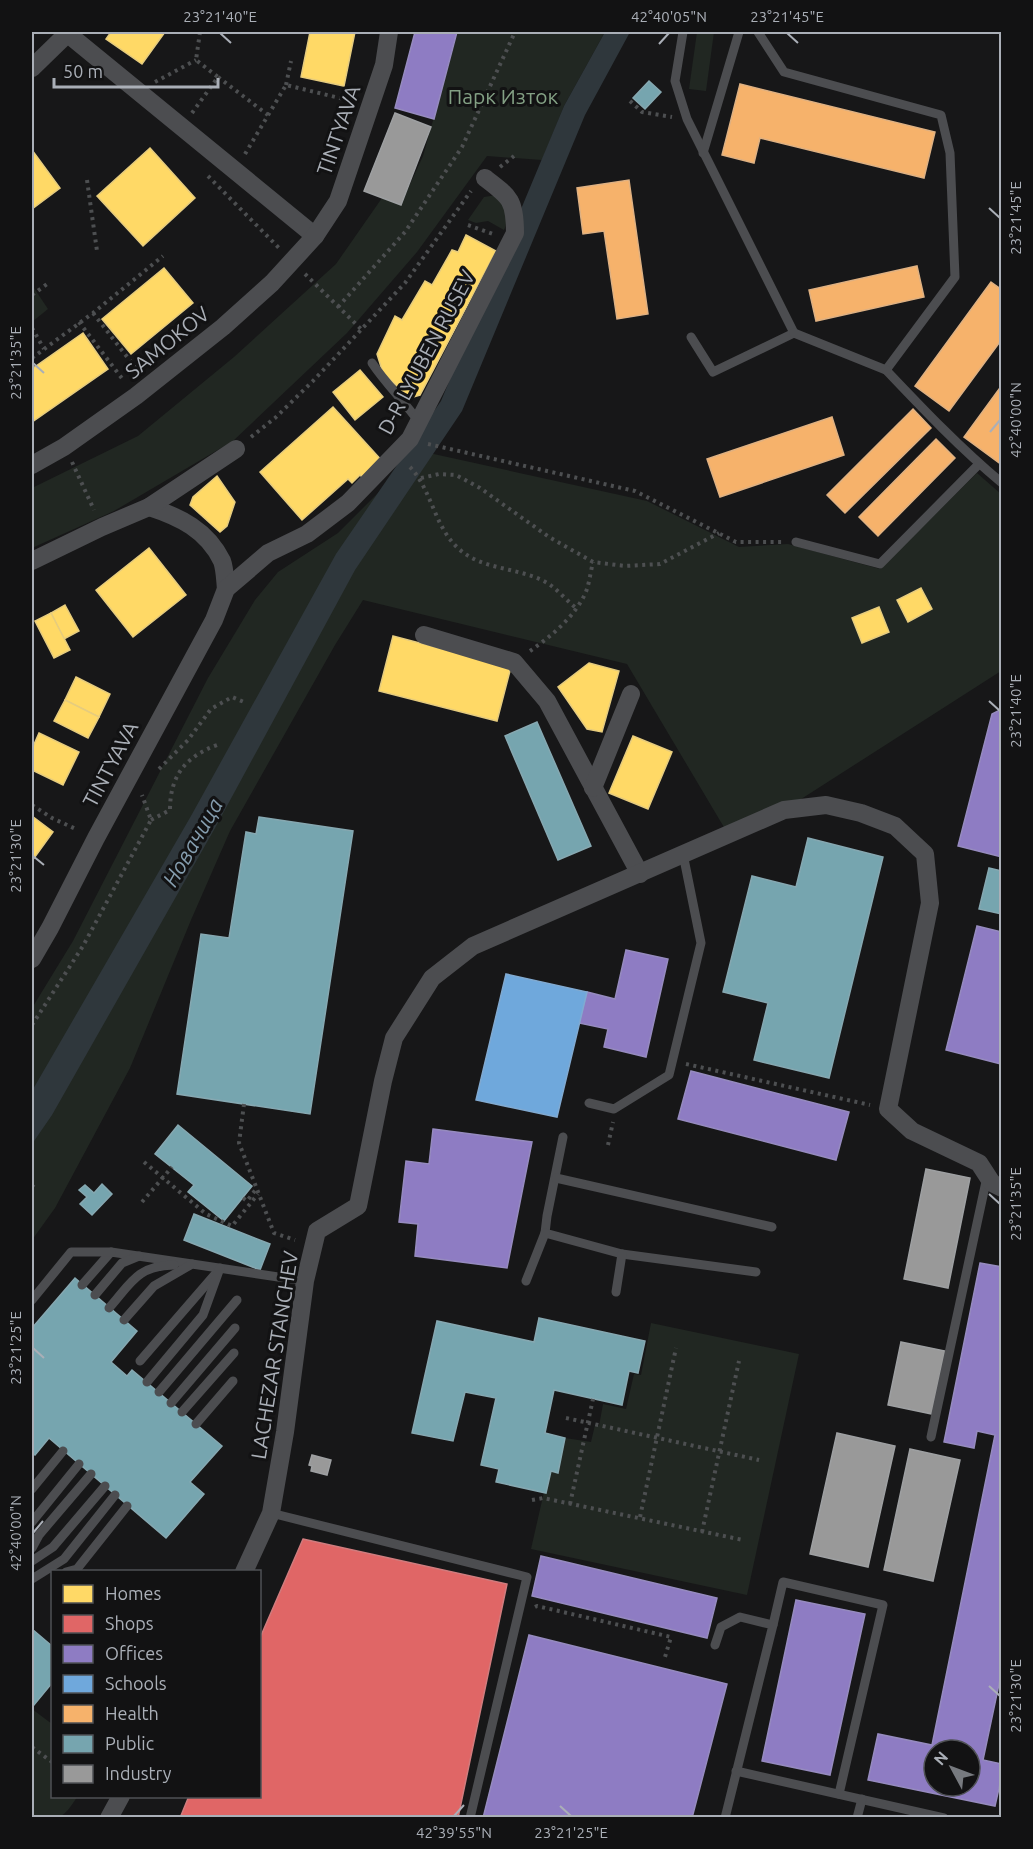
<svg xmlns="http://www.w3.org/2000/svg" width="1033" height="1849" font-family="Ubuntu,sans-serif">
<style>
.green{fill:#212722}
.water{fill:#2f373c}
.homes{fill:#ffd966;stroke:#e6cc7e;stroke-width:1.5}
.shops{fill:#e06666;stroke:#d07c7e;stroke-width:1.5}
.offices{fill:#8e7cc3;stroke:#968bbf;stroke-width:1.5;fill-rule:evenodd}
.schools{fill:#6fa8dc;stroke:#81aad1;stroke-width:1.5}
.health{fill:#f6b26b;stroke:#dfb182;stroke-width:1.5}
.public{fill:#76a5af;stroke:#86a8b1;stroke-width:1.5}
.industry{fill:#999;stroke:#9ea0a2;stroke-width:1.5}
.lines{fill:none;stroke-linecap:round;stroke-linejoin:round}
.path{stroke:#4d4f51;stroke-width:4;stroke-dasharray:3 4.5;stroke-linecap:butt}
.lane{stroke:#4c4d50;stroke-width:9}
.street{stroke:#4c4d50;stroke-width:18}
.ticks{fill:none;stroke:#aaafb7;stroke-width:2}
.labels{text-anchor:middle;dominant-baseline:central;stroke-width:6;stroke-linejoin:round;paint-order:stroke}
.park-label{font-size:21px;fill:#83a084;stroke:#121213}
.street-label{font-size:21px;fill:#aaafb7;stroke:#121213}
.water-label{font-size:22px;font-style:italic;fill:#859dae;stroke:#121213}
.neatline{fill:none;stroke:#aaafb7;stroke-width:2}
.ticks-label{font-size:15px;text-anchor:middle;fill:#aaafb7}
</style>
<rect width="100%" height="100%" fill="#171718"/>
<g class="green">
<path d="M458 32H605L564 106 542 160 487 156 417 252 347 333 233 441 114 511 32 548V488L138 436 234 357 336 264 382 198 401 204 423 156Z"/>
<path d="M697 32H714L706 91 689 89Z"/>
<path d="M497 195C504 204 510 219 504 230L488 221 476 223 468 220 484 197Z"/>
<path d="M32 285 48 309 32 322Z"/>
<path d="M420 451 647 501 739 547 788 544 880 569 977 473 1001 494V671L784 810 728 834 627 664 363 600 335 645 230 831 191 920 130 1068 55 1208 32 1240V1008L73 941 208 678 255 600 278 572 338 533Z"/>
<path d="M651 1323 799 1354 747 1595 531 1549 544 1492 546 1493 551 1471 558 1473 565 1438 591 1442 595 1425 599 1426 603 1404 626 1409 634 1374 641 1375Z"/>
<path d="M32 1709 52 1724V1796L77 1797C61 1822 60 1818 32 1817Z"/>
</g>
<path class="water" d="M605 32H630L585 115 462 411 355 570 215 828 52 1115 32 1144V1091L191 816 336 554 441 401 564 106Z"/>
<g class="homes">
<path d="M111 32H165L142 64 106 39Z"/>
<path d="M310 32H355L344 86 301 77Z"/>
<path d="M150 148 195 198 143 246 97 196Z"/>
<path d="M32 150 60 188 32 209Z"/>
<path d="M466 235 496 251 420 395 410 398 383 373 377 354 395 316 402 320 425 281 432 285 452 250 458 252Z"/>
<path d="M164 268 193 303 131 354 102 319Z"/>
<path d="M83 333 108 369 32 422V369Z"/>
<path d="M360 370 383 397 355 420 333 392Z"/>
<path d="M333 407 383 462 364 479 360 475 352 483 348 479 302 520 260 472Z"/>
<path d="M217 476 235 502 227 526 220 532 190 505 193 497Z"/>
<path d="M149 548 186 595 133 637 96 590Z"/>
<path d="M921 588 932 609 908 622 897 600Z"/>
<path d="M65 605 79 631 64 639 51 613Z"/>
<path d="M879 607 889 632 862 643 852 618Z"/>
<path d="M51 613 70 650 54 658 35 621Z"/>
<path d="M393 636 511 667 497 721 379 691Z"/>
<path d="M589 663 619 671 602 732 587 729 558 687Z"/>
<path d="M76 677 110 694 99 717 65 700Z"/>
<path d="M65 700 99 717 88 738 54 721Z"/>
<path d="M39 733 79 752 63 785 32 770V749Z"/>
<path d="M633 736 672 752 648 809 609 793Z"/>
<path d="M32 816 53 832 32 861Z"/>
</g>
<path class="shops" d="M303 1539 507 1584 458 1818H180L189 1796H260V1638Z"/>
<g class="offices">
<path d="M415 32H457L434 119 395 108Z"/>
<path d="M1002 709V857L958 846 992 714Z"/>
<path d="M977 926 1002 932 1001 1064 946 1050Z"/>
<path d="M626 950 668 959 646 1057 604 1047 608 1029 579 1023 587 992 615 999Z"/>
<path d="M691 1071 849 1112 836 1160 678 1119Z"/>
<path d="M433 1129 532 1142 507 1268 415 1256 418 1224 399 1222 406 1161 429 1164Z"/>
<path d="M980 1263 1002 1267V1670L983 1760 1002 1764V1775L995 1806 868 1780 878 1734 932 1745 995 1435 977 1431 974 1448 944 1442ZM934 1750H970V1786H934Z"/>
<path d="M541 1556 717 1598 707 1638 532 1596Z"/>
<path d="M796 1600 865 1614 830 1775 762 1761Z"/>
<path d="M529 1635 727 1684 692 1818H483Z"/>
</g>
<path class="schools" d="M506 974 587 992 557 1117 476 1100Z"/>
<g class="health">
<path d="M740 84 935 132 924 178 760 138 754 163 722 155Z"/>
<path d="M629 180 648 314 617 319 604 231 583 234 577 188Z"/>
<path d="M917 266 924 297 816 321 809 290Z"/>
<path d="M991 282 1002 290V339L949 411 915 386Z"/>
<path d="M1002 385V465L964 437Z"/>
<path d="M913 409 931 428 845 513 827 495Z"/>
<path d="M832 417 844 455 720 497 707 459Z"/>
<path d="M936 439 955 458 878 536 859 517Z"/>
</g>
<g class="public">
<path d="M649 81 661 92 645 109 633 98Z"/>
<path d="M537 722 591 846 558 860 505 736Z"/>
<path d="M259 817 353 831 310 1114 177 1094 201 934 229 938 246 832 256 834Z"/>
<path d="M808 838 883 857 829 1078 754 1060 768 1003 723 992 752 876 796 887Z"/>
<path d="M989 868 1002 871V914L979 909Z"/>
<path d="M178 1125 252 1186 224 1221 188 1192 194 1185 155 1154Z"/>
<path d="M102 1184 112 1194 92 1215 80 1204 87 1197 79 1190 85 1185 94 1193Z"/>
<path d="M194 1214 270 1244 260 1270 184 1240Z"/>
<path d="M75 1278 137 1331 111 1362 127 1376 132 1370 222 1446 190 1482 204 1494 166 1538 49 1438 35 1455 32 1453V1328Z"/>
<path d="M539 1318 645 1341 638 1373 629 1371 622 1405 554 1390 545 1433 565 1438 558 1473 551 1471 546 1493 496 1482 499 1469 481 1465 496 1398 465 1392 453 1441 412 1433 437 1321 534 1342Z"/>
<path d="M32 1629 52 1646V1683L34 1705 32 1703Z"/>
</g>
<g class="industry">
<path d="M395 113 431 127 401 205 364 191Z"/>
<path d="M926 1169 970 1178 948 1288 904 1279Z"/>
<path d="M901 1342 945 1351 932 1414 888 1405Z"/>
<path d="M837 1433 895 1446 868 1567 810 1554Z"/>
<path d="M910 1449 960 1460 933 1581 884 1570Z"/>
<path d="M312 1455 331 1460 327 1475 311 1471 312 1466 309 1465Z"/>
</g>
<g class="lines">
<g class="path">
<path d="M218 77 268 115"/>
<path d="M155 82 196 60"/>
<path d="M286 85 291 61"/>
<path d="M630 101 642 112 672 117"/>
<path d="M192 113 218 77 196 60 200 32"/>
<path d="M245 154 286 85 352 101"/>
<path d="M500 167 514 156"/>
<path d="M208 176 279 248"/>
<path d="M87 180 97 251"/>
<path d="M468 225 493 234"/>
<path d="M305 274 362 330"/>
<path d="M32 295 50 282"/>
<path d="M338 307 405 232 462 147 515 32"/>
<path d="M93 313 138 371"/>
<path d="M79 322 124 381"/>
<path d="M32 328 44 349"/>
<path d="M32 358 93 313 163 256"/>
<path d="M251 437 275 418 313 381 405 283 471 191"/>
<path d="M428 444 635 491 736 542H784"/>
<path d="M72 462 94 510"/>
<path d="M410 467C432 490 434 527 459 549 483 571 522 567 549 584 559 591 567 601 576 608"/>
<path d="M421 478 439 474 456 475 480 488 549 537 593 562 625 566 660 564 719 533"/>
<path d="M530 651C550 637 571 620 583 598 589 588 590 574 593 562"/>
<path d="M159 769 188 740 211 709 232 697 244 702"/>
<path d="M32 805 52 818 78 830"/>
<path d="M151 820 170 810C170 776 185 757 217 745"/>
<path d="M32 1025 83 946 151 820 142 795"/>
<path d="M686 1064 870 1105"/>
<path d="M244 1104 239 1143 274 1233 295 1240"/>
<path d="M608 1145 613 1122"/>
<path d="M144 1162 206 1214 232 1226 258 1194"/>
<path d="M32 1187 34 1184"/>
<path d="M243 1198 247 1201 257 1188"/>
<path d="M142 1202 172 1167"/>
<path d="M566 1418 759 1460"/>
<path d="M532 1500 543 1498 743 1540"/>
<path d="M570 1504 593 1399"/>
<path d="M640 1517 676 1348"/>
<path d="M702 1532 739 1361"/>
<path d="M535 1607 537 1606 671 1637 665 1657"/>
<path d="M32 1747 52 1762"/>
</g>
<g class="lane">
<path d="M683 32 675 81 687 119 794 333 713 372 691 337"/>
<path d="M758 32 784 72 941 115 950 153 955 277 886 370C923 409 960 448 1002 483"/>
<path d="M703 153 739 32"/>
<path d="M794 333 886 370"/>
<path d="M372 363C386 384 404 401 419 422"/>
<path d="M796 542 880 564 979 464"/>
<path d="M589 1103 614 1109 669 1075 701 943 683 854"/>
<path d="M563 1137 547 1216 545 1233 622 1254 756 1272"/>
<path d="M556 1178 772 1227"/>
<path d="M526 1281 545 1233"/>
<path d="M82 1285 111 1252 192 1264"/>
<path d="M616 1292 622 1254"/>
<path d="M95 1295 122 1263 139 1256"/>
<path d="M32 1300 71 1252H111"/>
<path d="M109 1308C132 1282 137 1266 174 1265"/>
<path d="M124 1320 154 1286 192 1264 305 1281"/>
<path d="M140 1361 217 1272"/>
<path d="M147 1382 203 1315 220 1268"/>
<path d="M159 1392 237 1300"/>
<path d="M171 1403 235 1328"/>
<path d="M182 1412 234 1353"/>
<path d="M196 1424 233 1381"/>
<path d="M931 1437 987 1177"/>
<path d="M32 1489 63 1451"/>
<path d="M271 1513 527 1577 470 1818"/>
<path d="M32 1522 79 1464"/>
<path d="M32 1548 39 1535 91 1474"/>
<path d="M32 1561 53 1547 105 1486"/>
<path d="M66 1572 77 1569 127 1506"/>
<path d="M32 1579 64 1559 115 1495"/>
<path d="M773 1625 783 1582 883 1605 839 1794"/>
<path d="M715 1645 721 1627 740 1617 773 1625 725 1818"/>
<path d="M736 1771 944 1818"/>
<path d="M857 1818 862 1799"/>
</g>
<g class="street">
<path d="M68 34 315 236"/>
<path d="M32 68 69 32"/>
<path d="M32 465 64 447 136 396 223 327 272 283 315 236 338 201 384 65 389 32"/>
<path d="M149 507C180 517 207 530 222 561 225 569 225 580 226 589"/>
<path d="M32 561 102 527 149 507 236 449"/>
<path d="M424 635 514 662 547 701 640 874"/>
<path d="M593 788 631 694"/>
<path d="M32 959 50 928 96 838 214 620 226 589 268 553 307 534 348 503 410 439 515 233C515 200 510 197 485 178"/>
<path d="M244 1572 271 1513 285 1432 305 1281 317 1231 358 1206 383 1081 394 1038 432 978 473 946 784 810 826 805 861 813 895 826 925 854 930 903 888 1109 912 1131 979 1163 992 1183 1002 1188"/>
<path d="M109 1818 121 1796"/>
</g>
</g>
<path class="ticks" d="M220 33 231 43M787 33 798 43M659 44 669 33M989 208 1000 218M33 363 44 373M990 432 1000 420M989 701 1000 711M33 856 44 865M989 1194 1000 1204M33 1348 44 1358M33 1533 43 1521M989 1686 1000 1696M560 1806 571 1816M454 1816 464 1805"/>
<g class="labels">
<g class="park-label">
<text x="503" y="96">Парк Изток</text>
</g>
<g class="street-label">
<text transform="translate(338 130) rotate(-71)">TINTYAVA</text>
<text transform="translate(167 342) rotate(-39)">SAMOKOV</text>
<text transform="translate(426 352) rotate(-62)">D-R LYUBEN RUSEV</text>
<text transform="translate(110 764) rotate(-62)">TINTYAVA</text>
<text transform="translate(274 1355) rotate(-81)">LACHEZAR STANCHEV</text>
</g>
<g class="water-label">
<text transform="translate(192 842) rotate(-60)">Новачица</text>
</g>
</g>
<rect width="1033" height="1849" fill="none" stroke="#121213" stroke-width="66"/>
<rect x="51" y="1570" width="210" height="228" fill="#121213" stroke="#4f5155" stroke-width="1.5"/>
<rect x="63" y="1585" width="30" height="18" fill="#ffd966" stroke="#4f5155" stroke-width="1.5"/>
<text x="105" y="1600" font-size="18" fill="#aaafb7">Homes</text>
<rect x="63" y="1615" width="30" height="18" fill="#e06666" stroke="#4f5155" stroke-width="1.5"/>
<text x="105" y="1630" font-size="18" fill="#aaafb7">Shops</text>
<rect x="63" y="1645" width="30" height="18" fill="#8e7cc3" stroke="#4f5155" stroke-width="1.5"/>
<text x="105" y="1660" font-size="18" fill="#aaafb7">Offices</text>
<rect x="63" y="1675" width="30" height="18" fill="#6fa8dc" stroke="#4f5155" stroke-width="1.5"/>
<text x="105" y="1690" font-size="18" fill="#aaafb7">Schools</text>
<rect x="63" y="1705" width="30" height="18" fill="#f6b26b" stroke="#4f5155" stroke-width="1.5"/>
<text x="105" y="1720" font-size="18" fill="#aaafb7">Health</text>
<rect x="63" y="1735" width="30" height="18" fill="#76a5af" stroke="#4f5155" stroke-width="1.5"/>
<text x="105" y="1750" font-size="18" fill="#aaafb7">Public</text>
<rect x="63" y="1765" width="30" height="18" fill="#999999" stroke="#4f5155" stroke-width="1.5"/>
<text x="105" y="1780" font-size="18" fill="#aaafb7">Industry</text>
<g transform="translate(952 1768) rotate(311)"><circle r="28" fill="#121213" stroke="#4f5155" stroke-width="1.5"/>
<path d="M0-4.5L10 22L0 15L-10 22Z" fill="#777a7f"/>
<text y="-9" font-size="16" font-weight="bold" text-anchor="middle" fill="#aaafb7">N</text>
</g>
<path d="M54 78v9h164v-9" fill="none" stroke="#aaafb7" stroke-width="3"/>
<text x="63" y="78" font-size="18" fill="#aaafb7" stroke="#121213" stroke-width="4.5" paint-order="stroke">50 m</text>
<rect x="33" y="33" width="967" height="1783" class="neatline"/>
<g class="ticks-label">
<text x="220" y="22">23°21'40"E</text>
<text x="669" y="22">42°40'05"N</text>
<text x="787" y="22">23°21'45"E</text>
<text transform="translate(1016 218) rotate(-90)" y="5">23°21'45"E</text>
<text transform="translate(16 363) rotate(-90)" y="5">23°21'35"E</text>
<text transform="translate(1016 420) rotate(-90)" y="5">42°40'00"N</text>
<text transform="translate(1016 711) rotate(-90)" y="5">23°21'40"E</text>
<text transform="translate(16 856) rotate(-90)" y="5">23°21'30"E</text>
<text transform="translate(1016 1204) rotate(-90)" y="5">23°21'35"E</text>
<text transform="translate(16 1348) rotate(-90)" y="5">23°21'25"E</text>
<text transform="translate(16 1533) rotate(-90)" y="5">42°40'00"N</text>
<text transform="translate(1016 1696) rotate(-90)" y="5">23°21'30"E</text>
<text x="454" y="1838">42°39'55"N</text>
<text x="571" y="1838">23°21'25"E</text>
</g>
</svg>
